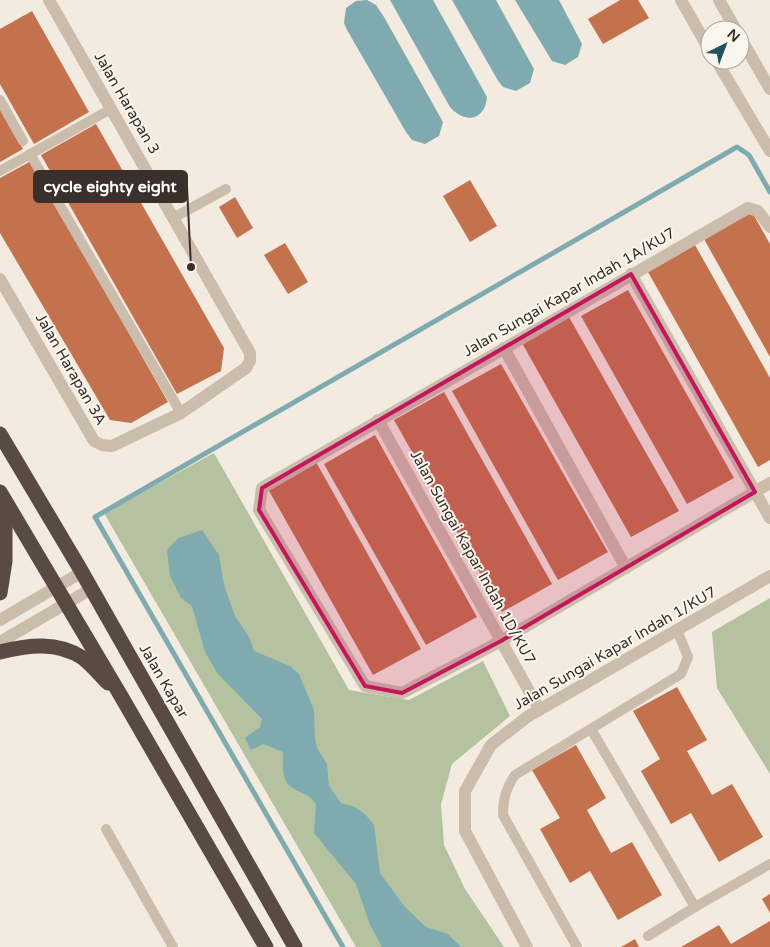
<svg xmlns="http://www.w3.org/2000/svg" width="770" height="947" font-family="'Varela Round',sans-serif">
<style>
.green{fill:#b5c2a0}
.water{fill:#7fabb0}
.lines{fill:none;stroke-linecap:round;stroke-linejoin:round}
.stream{stroke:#7fabb0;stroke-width:5}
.building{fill:#c4714d}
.lane{stroke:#cbbcac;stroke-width:10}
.street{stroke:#cbbcac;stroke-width:12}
.highway{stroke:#5a4b42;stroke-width:15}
.marked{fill:#c2185b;fill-opacity:0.2;stroke:#c2185b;stroke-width:4;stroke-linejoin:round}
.labels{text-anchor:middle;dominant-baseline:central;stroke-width:4;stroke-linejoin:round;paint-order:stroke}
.street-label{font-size:15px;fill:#39302b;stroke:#faf5ed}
.leader{fill:none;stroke:#39302b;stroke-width:2}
.callout-dot{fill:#39302b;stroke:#faf5ed;stroke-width:2}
.callout{fill:#39302b;stroke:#39302b;stroke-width:2}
.callout-label{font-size:16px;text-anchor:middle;font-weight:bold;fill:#fff}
</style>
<rect width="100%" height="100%" fill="#f3ebe0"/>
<g class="green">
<path d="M214 453 349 690 409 700 483 661 510 716 452 764 441 804 444 845 465 889 504 947H356L104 513Z"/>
<path d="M770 598V774L717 688 712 632Z"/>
</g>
<g class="water">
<path d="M367 0 376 5 384 17 443 122 439 136 425 144 412 140 406 132 347 30 344 23 346 8 356 1Z"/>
<path d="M390 0H433L487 97C485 121 465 124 450 107Z"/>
<path d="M452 0H496L534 69 530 83 516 91 503 87 497 79Z"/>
<path d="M515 0H559L582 44 578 57 565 65 552 61Z"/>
<path d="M202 530 219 555 224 585 235 616 249 637 254 651 290 666 299 674 314 710 315 739 317 748 327 764 329 786 341 803 355 807 366 815 374 825 380 873 405 907 426 927 448 934 461 947H382L370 925 356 884 314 833 316 804C305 790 300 795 290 786 281 779 283 762 283 752L263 744 251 750 245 738 260 727 262 719 218 674 205 652 192 606 181 598 170 576 167 550 178 538Z"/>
</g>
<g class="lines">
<path class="stream" d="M343 947 95 517 737 147 749 155 770 192"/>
</g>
<g class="building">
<path d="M620 0H638L649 18 603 44 588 19Z"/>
<path d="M32 11 89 112 34 144 0 84V29Z"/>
<path d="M0 108 23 149 0 162Z"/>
<path d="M96 124 224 348 221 371 177 394 41 155Z"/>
<path d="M31 161 168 402 131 423 110 420 0 233V178Z"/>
<path d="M470 180 497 226 470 242 443 196Z"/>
<path d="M235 197 253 228 237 238 219 207Z"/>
<path d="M752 212 770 244V357L704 239Z"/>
<path d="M285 243 308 282 288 294 264 255Z"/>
<path d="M695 245 770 378V460L758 467 648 272Z"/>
<path d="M628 290 734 478 687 504 581 316Z"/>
<path d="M569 317 679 511 631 537 522 343Z"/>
<path d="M501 364 608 552 558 580 452 391Z"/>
<path d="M444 392 552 584 502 612 394 420Z"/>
<path d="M375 435 477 617 426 645 324 464Z"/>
<path d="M316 462 421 649 373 675 268 489Z"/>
<path d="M677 687 707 740 687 751 712 795 732 784 763 837 719 862 691 813 671 824 641 771 660 759 633 711Z"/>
<path d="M576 745 606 798 587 810 611 853 632 842 662 895 618 920 590 871 570 883 540 829 560 818 532 770Z"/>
<path d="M770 894V913L762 899Z"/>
<path d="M770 921V947H681L719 925 731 944Z"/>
<path d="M635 939 639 947H621Z"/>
</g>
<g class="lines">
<g class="lane">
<path d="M0 100 23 141"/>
<path d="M30 154 181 413"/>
<path d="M0 171 111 109"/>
<path d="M173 218 226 189"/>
<path d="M591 729 695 907 770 864"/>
<path d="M106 829 173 947"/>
<path d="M648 936 695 907"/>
<path d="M577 947 503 815C503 799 506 788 515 775L681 674 688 657 677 630"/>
</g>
<g class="street">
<path d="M681 0 710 51"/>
<path d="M719 0 736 30"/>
<path d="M740 37 770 89"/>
<path d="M716 60 770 151"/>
<path d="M770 227 758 211 748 208 262 488 259 510 365 686 402 693 501 641 770 483"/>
<path d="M631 274 770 518"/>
<path d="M0 279 94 441 102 445 112 446 181 413 246 368 250 361V353L49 0"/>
<path d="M504 348 626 568"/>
<path d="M378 420 539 709"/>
<path d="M0 620 82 572"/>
<path d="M0 642 91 589"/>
<path d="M527 947 465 831V791L491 745 527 717 770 576"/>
</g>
<g class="highway">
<path d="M0 434 79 567 295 947"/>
<path d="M0 492 121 696 266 947"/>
<path d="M0 593 5 561V502"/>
<path d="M0 652C28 645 57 641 83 658 92 665 100 675 108 683"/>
</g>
</g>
<path class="marked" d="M631 274 755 492 501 641 402 693 365 686 259 510 262 488Z"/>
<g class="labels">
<g class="street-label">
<text transform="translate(127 103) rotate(60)">Jalan Harapan 3</text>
<text transform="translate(569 292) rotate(-30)">Jalan Sungai Kapar Indah 1A/KU7</text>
<text transform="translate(71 369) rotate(60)">Jalan Harapan 3A</text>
<text transform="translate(473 557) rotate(61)">Jalan Sungai Kapar Indah 1D/KU7</text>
<text transform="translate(615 648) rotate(-30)">Jalan Sungai Kapar Indah 1/KU7</text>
<text transform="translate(164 681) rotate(60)">Jalan Kapar</text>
</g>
</g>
<path class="leader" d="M191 267L187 187"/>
<circle class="callout-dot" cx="191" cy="267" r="5"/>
<rect class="callout" x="34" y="171" width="153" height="31" rx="5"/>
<g class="callout-label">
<text x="110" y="192">cycle eighty eight</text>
</g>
<g transform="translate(725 45) rotate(42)"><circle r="24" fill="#faf5ed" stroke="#ada69f"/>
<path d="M0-4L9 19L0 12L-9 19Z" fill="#20545b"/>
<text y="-8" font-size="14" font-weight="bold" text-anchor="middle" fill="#39302b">N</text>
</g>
</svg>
